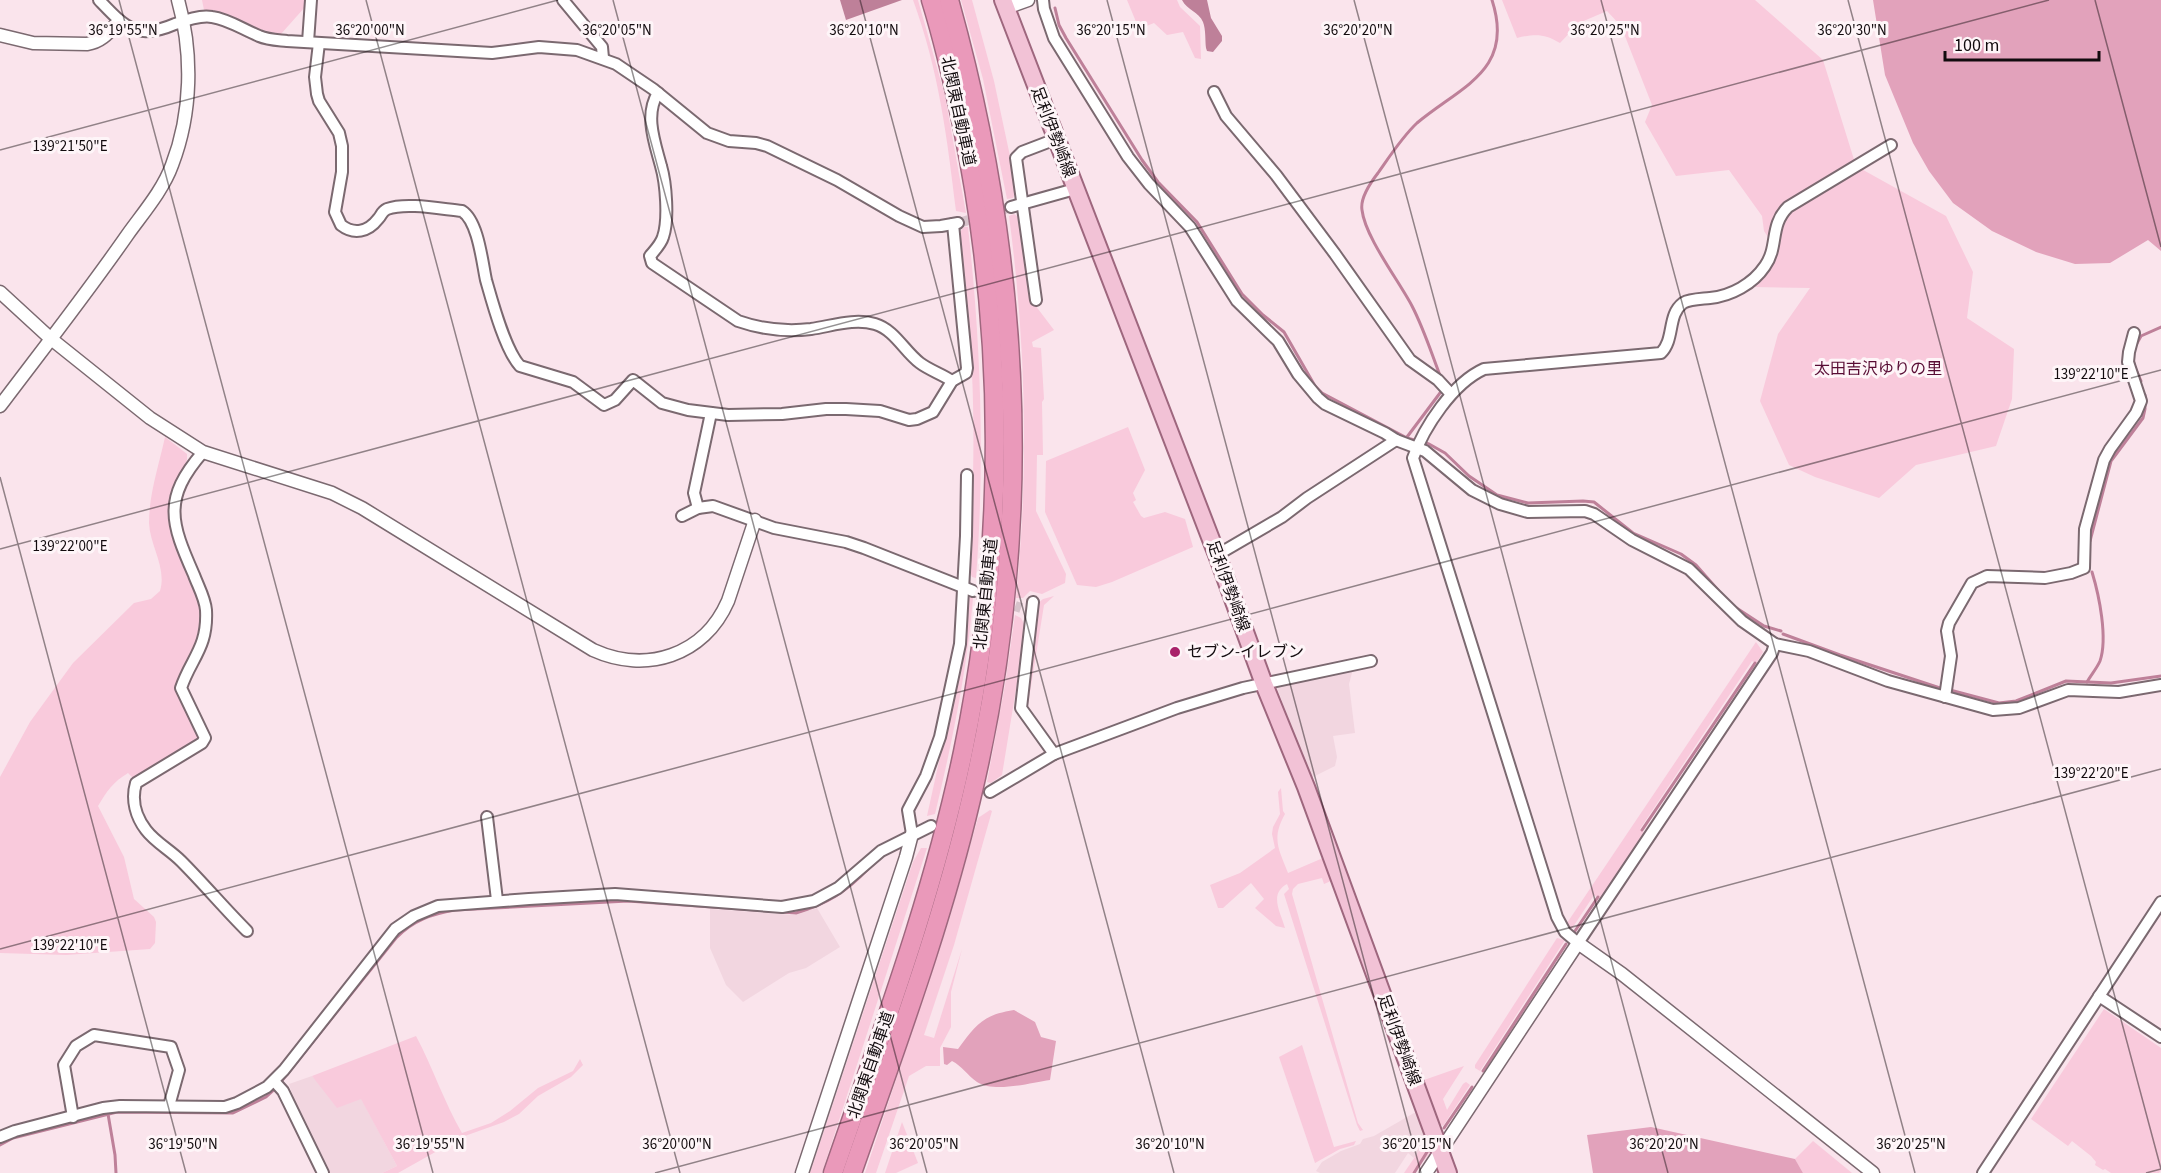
<svg xmlns="http://www.w3.org/2000/svg" width="2161" height="1173" font-family="'Source Sans 3','Noto Sans JP',sans-serif">
<style>
.built{fill:#f2d6e0}
.green{fill:#f9cadc}
.forest{fill:#e2a2bb}
.water{fill:#be8099}
.lines{fill:none;stroke-linecap:round;stroke-linejoin:round}
.stream{stroke:#be8099;stroke-width:3}
.minor-tunnel{stroke:#d7c3cb;stroke-width:10;stroke-dasharray:10 5;stroke-linecap:butt}
.minor-casing{stroke:#7b6970;stroke-width:14}
.tertiary-casing{stroke:#7b6970;stroke-width:15}
.primary-casing{stroke:#9e677e;stroke-width:20}
.motorway-casing{stroke:#9e677e;stroke-width:21}
.minor{stroke:#fff;stroke-width:10}
.tertiary{stroke:#fff;stroke-width:12}
.primary{stroke:#f2c2d6;stroke-width:16}
.motorway{stroke:#ea99ba;stroke-width:18}
.ticks{fill:none;stroke:#120b0e;stroke-width:1.5;stroke-opacity:0.45}
.poi-dot{fill:#a9226a;stroke:#fef5f8;stroke-width:2}
.labels{text-anchor:middle;dominant-baseline:central;stroke-width:6;stroke-linejoin:round;paint-order:stroke}
.street-label{font-size:16px;fill:#120b0e;stroke:#fef5f8}
.park-label{font-size:16px;fill:#580c34;stroke:#fef5f8}
.poi-label{font-size:16px;fill:#120b0e;stroke:#fef5f8;text-anchor:start}
.ticks-label{font-size:15px;text-anchor:middle;fill:#120b0e;stroke:#fef5f8;stroke-width:6;stroke-linejoin:round;paint-order:stroke}
</style>
<rect width="100%" height="100%" fill="#fae4ec"/>
<g class="built">
<path d="M1353 669 1349 684 1355 733 1333 736 1337 757 1335 766 1311 778 1277 688 1280 682Z"/>
<path d="M817 908 840 947 806 968 789 973 743 1002 726 985 710 948V909L795 915Z"/>
<path d="M312 1076 322 1087 361 1098 397 1166 382 1173H328L295 1104 289 1084Z"/>
<path d="M1414 1113 1418 1114 1427 1139 1414 1158 1408 1153 1395 1173H1320L1316 1171 1322 1162 1341 1151 1360 1144 1363 1139 1374 1136Z"/>
</g>
<g class="green">
<path d="M202 0H306L305 7 281 34C250 31 233 13 204 10Z"/>
<path d="M913 0H918L945 96 966 213 956 211C947 137 939 71 913 0Z"/>
<path d="M961 0H972L994 81 1017 189 1013 198 1007 199 983 79Z"/>
<path d="M1127 0H1177L1180 7 1200 26 1201 59 1195 58 1183 32 1167 35 1154 23 1139 29Z"/>
<path d="M1502 0H1755L1823 60 1856 166 1946 216 1973 272 1967 318 2014 349 2012 399 1996 446 1916 465 1879 498 1815 477 1789 465 1760 401 1778 334 1810 288 1754 287 1770 240 1764 231 1762 216 1729 170 1676 176 1645 122 1652 105 1621 26 1607 11 1579 23 1560 43C1544 33 1534 34 1517 38Z"/>
<path d="M1014 214 1020 218 1029 297 1054 330 1032 342 1033 347 1041 348 1044 399 1042 402 1043 455H1037L1036 511 1066 574 1065 583 1042 594 1030 591 1023 598H1016C1029 470 1026 343 1009 216Z"/>
<path d="M964 227H968C981 345 985 460 976 578L972 577 969 570C973 505 975 439 972 373 970 326 964 279 960 232Z"/>
<path d="M1128 427 1145 470 1133 493 1136 500 1133 502 1141 516 1144 518 1165 512 1185 519 1193 547 1112 582 1096 587 1077 585 1045 512 1046 461Z"/>
<path d="M165 437 187 454V460L173 491 168 514 172 534 203 609 199 653 177 685 176 692 198 738 135 780 128 773C113 782 107 791 98 806L124 857 134 899 154 917 156 922 155 943 150 949 66 955 0 953V777L30 722 73 663 134 603 151 599 160 591C167 568 150 546 149 523 149 494 159 465 165 437Z"/>
<path d="M968 594 973 598C967 671 952 743 935 814L927 816 953 698Z"/>
<path d="M1054 596 1044 605 1027 711 1024 704 1037 604 1043 599Z"/>
<path d="M1015 615 1021 618 1026 628 1002 775 991 783 987 782 1005 685Z"/>
<path d="M1756 642 1763 652 1756 664 1752 661 1640 829 1644 832 1601 900 1594 895 1571 930 1567 923Z"/>
<path d="M1281 788 1283 811 1285 814C1271 839 1279 849 1288 873L1323 858 1331 881 1324 884 1322 878 1298 884 1293 889 1292 894 1358 1123 1363 1130 1360 1131 1357 1125 1284 894 1289 889 1287 884C1269 894 1280 911 1285 928L1276 926 1255 908 1264 899 1251 883 1223 908H1218L1210 885 1240 873 1275 848 1272 834 1273 827 1280 814 1278 792Z"/>
<path d="M990 810 992 811 954 945 924 1035 934 1038 962 949 951 992V1027L940 1048V1066H926L909 1076 876 1173H865L950 917 978 818Z"/>
<path d="M921 848H927L822 1173H810L913 862Z"/>
<path d="M1557 938 1565 940 1480 1071 1475 1068V1065Z"/>
<path d="M2104 1009 2161 1048V1170L2159 1173H2111L2105 1169 2103 1170 2095 1165 2096 1162 2091 1156 2072 1141 2068 1146 2031 1119Z"/>
<path d="M416 1036C433 1068 444 1102 462 1133L491 1123 510 1111 538 1088 573 1071 580 1059 583 1065 571 1077 538 1096 519 1114 504 1122 462 1137 398 1173H382L397 1166 361 1099 337 1108 312 1076Z"/>
<path d="M1302 1045 1334 1147 1356 1141 1354 1145 1340 1149 1315 1163 1279 1057Z"/>
<path d="M1464 1066 1443 1099 1447 1110 1463 1084 1466 1082 1470 1085 1443 1126 1440 1124 1424 1080Z"/>
<path d="M902 1122 918 1163 896 1173H885Z"/>
<path d="M1427 1139 1431 1152 1414 1173H1404Z"/>
<path d="M1813 1141 1852 1173H1803L1795 1159Z"/>
</g>
<g class="forest">
<path d="M1873 0H2161V251L2148 240 2110 263 2075 264 2036 252 1992 231 1953 203 1929 171 1913 143 1885 75Z"/>
<path d="M1014 1010 1035 1022 1041 1037 1056 1041 1050 1080C1030 1083 994 1093 977 1082 967 1075 962 1066 952 1061L947 1065 944 1064 943 1047 958 1049C976 1025 982 1015 1014 1010Z"/>
<path d="M1651 1127 1795 1159 1803 1173H1593L1587 1135Z"/>
</g>
<g class="water">
<path d="M840 0H902L846 20Z"/>
<path d="M1182 0H1207L1211 18 1222 36V41L1213 52 1207 51 1206 48C1205 40 1206 30 1203 22 1199 12 1187 10 1182 0Z"/>
</g>
<g class="lines">
<g class="stream">
<path d="M1055 8 1059 25 1066 38 1142 160 1158 182 1197 222 1242 294 1263 315 1284 332 1315 386 1322 393 1407 438 1429 444 1445 453 1469 476 1497 495 1528 503 1583 501 1594 502 1633 533 1681 554 1696 565 1718 590"/>
<path d="M2135 347 2141 336 2161 327"/>
<path d="M2133 356 2134 365 2141 381"/>
<path d="M1441 378C1432 355 1424 329 1412 306 1399 281 1365 237 1362 210 1360 198 1371 182 1378 173 1390 156 1402 137 1417 123 1461 86 1515 71 1492 0"/>
<path d="M1407 437 1443 389"/>
<path d="M2090 541 2111 461 2143 418 2145 409V395"/>
<path d="M1735 607 1764 626 1781 631"/>
<path d="M1783 634 1840 655 1943 689"/>
<path d="M2087 682C2091 675 2097 668 2100 661 2108 638 2099 595 2092 572"/>
<path d="M1950 690 1999 703 2016 701 2066 681 2111 683 2161 676"/>
<path d="M1642 830 1755 663"/>
<path d="M1575 931 1598 897"/>
<path d="M1483 1071 1566 944"/>
<path d="M280 1083 396 938C413 920 432 914 455 910L628 901 796 913C827 904 846 892 868 869"/>
<path d="M108 1114 115 1155 116 1173"/>
<path d="M1444 1128 1472 1087"/>
<path d="M0 1145 13 1138 117 1112 233 1113 266 1097 276 1088"/>
<path d="M1414 1173 1427 1152"/>
</g>
<g class="minor-tunnel">
<path d="M959 223 1011 207"/>
<path d="M1001 601 1021 608"/>
</g>
<defs>
<g id="minor">
<path d="M99 0C125 27 136 41 175 24 186 20 200 15 212 17 228 19 244 30 259 36 268 40 278 40 287 41L492 53 539 47 577 50 616 64 653 89 707 133 729 141 756 143 767 146 837 180 899 216 923 227 941 226 958 223"/>
<path d="M563 0 602 47 603 58"/>
<path d="M1043 0 1044 9 1054 38 1128 157 1149 184 1190 227 1237 301 1278 341 1298 374 1318 398 1325 404 1385 433 1396 440 1425 451 1472 490 1500 504 1528 512 1585 511 1594 514 1632 540 1689 569 1742 621 1775 644 1809 651 1888 681 1993 710 2019 708 2068 690 2119 692 2161 685"/>
<path d="M308 42 311 0"/>
<path d="M319 43 315 77 317 94 319 101 339 133 342 146V172L335 212 341 225C354 235 368 232 378 219 382 215 381 212 387 209 406 202 441 209 462 211 478 221 482 261 486 280 492 301 505 350 520 366L573 382 604 405 615 400 633 380 662 403 688 410 728 415 782 414 826 409H846L880 411 909 420 917 419 933 412 952 381 966 373 967 368 953 224"/>
<path d="M1214 92 1226 116 1276 175 1335 254 1410 360 1438 380 1450 393"/>
<path d="M658 93C644 115 655 143 661 166 666 183 669 220 663 237 661 244 655 250 650 256L652 263 738 321C761 329 786 332 811 329 832 326 854 318 875 324 895 330 904 351 920 363 929 370 942 374 952 381"/>
<path d="M1011 207 1075 189"/>
<path d="M1036 300 1016 158 1022 152 1056 139"/>
<path d="M203 452C162 499 171 523 194 575 198 586 205 598 206 610 208 648 191 658 181 688L205 738 202 743 136 783C131 800 136 817 146 830 155 842 170 850 181 861 204 884 224 908 247 931"/>
<path d="M698 508 694 493 711 413"/>
<path d="M682 516 698 508 713 506 774 528 846 542 864 548 973 591"/>
<path d="M1217 555 1282 517 1307 498 1396 440"/>
<path d="M1033 602 1021 708 1054 754"/>
<path d="M1775 644 1772 653 1578 943 1565 932 1557 917 1413 458C1424 427 1453 383 1484 369L1661 353C1675 339 1667 315 1683 303 1690 299 1702 299 1710 298 1731 296 1753 284 1765 266 1779 246 1769 226 1788 207L1891 145"/>
<path d="M1945 697 1951 656 1947 631 1949 623 1972 583 1987 576 2045 578 2071 573 2084 568 2085 529 2104 460 2110 449 2136 413 2141 401 2128 362 2129 352 2134 333"/>
<path d="M990 792 1054 754 1177 708 1243 688 1371 661"/>
<path d="M487 817 497 900"/>
<path d="M912 834 908 810 926 776 940 737 960 644 966 536 967 475"/>
<path d="M2099 996 2161 1037"/>
<path d="M274 1081 283 1091 323 1173"/>
<path d="M73 1117 64 1065 76 1046 94 1035 171 1047 179 1070 169 1106"/>
<path d="M0 1137 15 1131 103 1108 120 1106 225 1107 237 1103 267 1087 284 1070 395 929 414 916 438 906 529 899 615 894 782 907 814 901 838 888 881 851 931 826"/>
<path d="M1983 1173 2161 902"/>
</g>
<g id="tertiary">
<path d="M1006 8 1028 0"/>
<path d="M0 35 33 43 87 44C102 42 109 32 119 21"/>
<path d="M0 292 50 338 150 418 203 452 332 493 362 508 593 650C646 674 704 656 728 601L755 520"/>
<path d="M0 406C43 349 87 293 128 234 143 213 163 190 172 165 192 113 193 53 178 0"/>
<path d="M802 1173 906 857 912 834"/>
<path d="M1426 1173 1578 943 1622 974 1873 1173"/>
</g>
<path id="primary" d="M1003 0 1217 555 1264 684 1306 787 1448 1173"/>
<g id="motorway">
<path d="M833 1173C881 1034 933 896 963 752 1006 547 1005 334 963 129 954 86 944 42 931 0"/>
<path d="M852 1173C895 1049 941 927 971 799 1035 532 1023 264 949 0"/>
</g>
</defs>
<use href="#minor" class="minor-casing"/>
<use href="#tertiary" class="tertiary-casing"/>
<use href="#primary" class="primary-casing"/>
<use href="#motorway" class="motorway-casing"/>
<use href="#minor" class="minor"/>
<use href="#tertiary" class="tertiary"/>
<use href="#primary" class="primary"/>
<use href="#motorway" class="motorway"/>
</g>
<path class="ticks" d="M119 0 433 1173M366 0 680 1173M613 0 927 1173M860 0 1174 1173M1107 0 1421 1173M1354 0 1668 1173M1601 0 1915 1173M1848 0 2161 1169M2095 0 2161 247M0 150 558 0M0 477 186 1173M0 549 2049 0M0 949 2161 370M655 1173 2161 769M2146 1173 2161 1169"/>
<circle class="poi-dot" cx="1175" cy="652" r="6"/>
<g class="labels">
<g class="street-label">
<text transform="translate(958 111) rotate(78)">北関東自動車道</text>
<text transform="translate(1053 132) rotate(69)">足利伊勢崎線</text>
<text transform="translate(1228 586) rotate(70)">足利伊勢崎線</text>
<text transform="translate(986 594) rotate(-84)">北関東自動車道</text>
<text transform="translate(1399 1040) rotate(70)">足利伊勢崎線</text>
<text transform="translate(871 1065) rotate(-71)">北関東自動車道</text>
</g>
<g class="park-label">
<text x="1878" y="369">太田吉沢ゆりの里</text>
</g>
<g class="poi-label">
<text x="1187" y="652">セブン-イレブン</text>
</g>
</g>
<g class="ticks-label">
<text x="123" y="35">36°19'55"N</text>
<text x="370" y="35">36°20'00"N</text>
<text x="617" y="35">36°20'05"N</text>
<text x="864" y="35">36°20'10"N</text>
<text x="1111" y="35">36°20'15"N</text>
<text x="1358" y="35">36°20'20"N</text>
<text x="1605" y="35">36°20'25"N</text>
<text x="1852" y="35">36°20'30"N</text>
<text x="70" y="151">139°21'50"E</text>
<text x="2091" y="379">139°22'10"E</text>
<text x="70" y="551">139°22'00"E</text>
<text x="2091" y="778">139°22'20"E</text>
<text x="70" y="950">139°22'10"E</text>
<text x="183" y="1149">36°19'50"N</text>
<text x="430" y="1149">36°19'55"N</text>
<text x="677" y="1149">36°20'00"N</text>
<text x="924" y="1149">36°20'05"N</text>
<text x="1170" y="1149">36°20'10"N</text>
<text x="1417" y="1149">36°20'15"N</text>
<text x="1664" y="1149">36°20'20"N</text>
<text x="1911" y="1149">36°20'25"N</text>
</g>
<path d="M1945 51v9h154v-9" fill="none" stroke="#120b0e" stroke-width="3"/>
<text x="1954" y="51" font-size="18" fill="#120b0e" stroke="#fef5f8" stroke-width="4.5" paint-order="stroke">100 m</text>
</svg>
